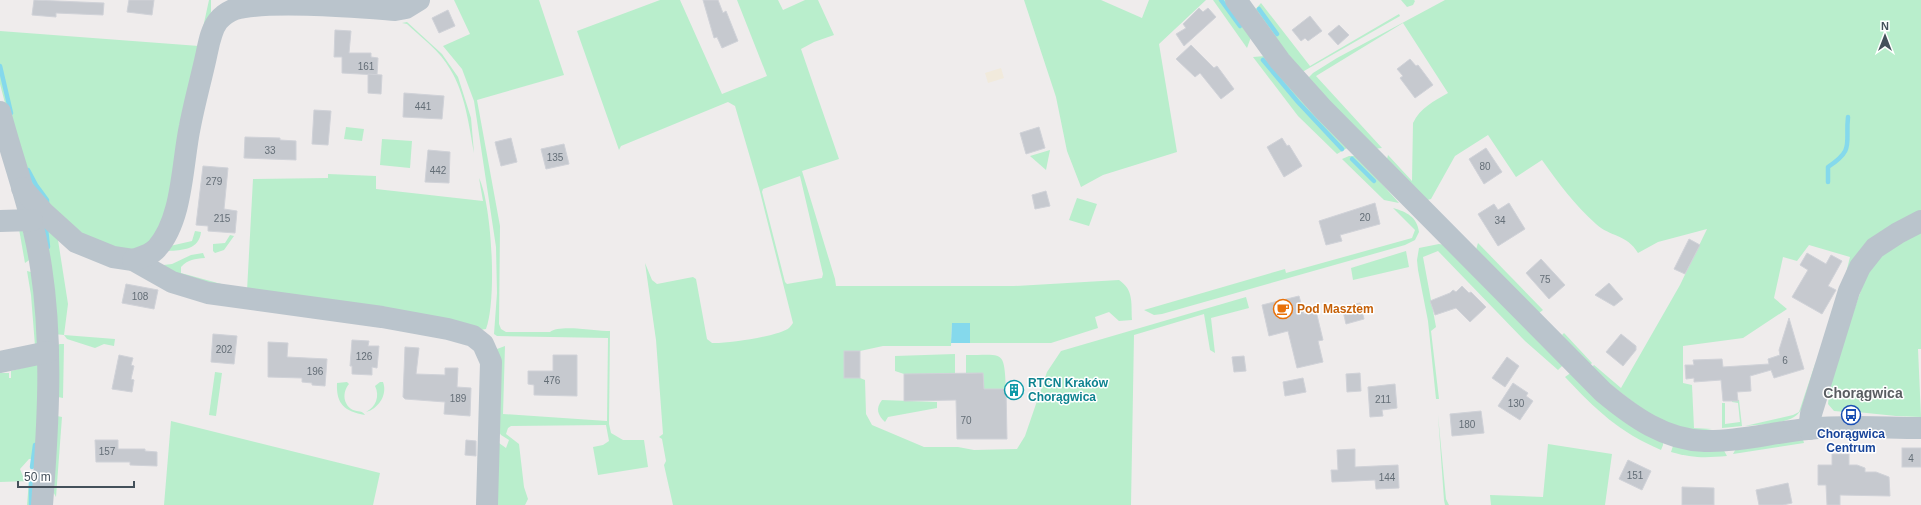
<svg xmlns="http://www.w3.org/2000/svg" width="1921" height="505" font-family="Helvetica,sans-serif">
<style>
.green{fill:#b9eecc;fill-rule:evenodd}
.sand{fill:#f1eadc}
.water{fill:#85d9ec}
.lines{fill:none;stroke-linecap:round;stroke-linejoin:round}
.stream{stroke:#85d9ec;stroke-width:4.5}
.building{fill:#c6c9cf;stroke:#d0d2d8}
.minor{stroke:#bac4cc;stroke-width:22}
.labels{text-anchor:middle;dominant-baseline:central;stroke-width:3;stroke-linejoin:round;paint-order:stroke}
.number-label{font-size:10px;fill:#646e77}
.food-label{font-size:12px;font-weight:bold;fill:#c56008;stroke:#fff;text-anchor:start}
.culture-label{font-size:12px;font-weight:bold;fill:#0d838f;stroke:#fff;text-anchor:start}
.transit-label{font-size:12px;font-weight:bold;fill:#164399;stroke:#fff}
.quarter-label{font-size:14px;font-weight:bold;fill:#595d61;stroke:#fff}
</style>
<rect width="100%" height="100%" fill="#efecec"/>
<g class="green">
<path d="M209 0H211V12L171 210 143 252 102 250 36 194 11 126 0 84V31L199 46Z"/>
<path d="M454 0H539L564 75 477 100 500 226 499 324 501 329 506 332H550C559 324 596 331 610 331L609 424 611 433 623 440H644L648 467 598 475 593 447 603 445 609 441 606 425 511 426 508 428 506 434 519 444 524 487 528 499 525 505H493L499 443 506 448 509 440 501 435 497 429 495 353 497 349 505 346 503 414 607 421 608 338 497 336 494 334 497 293 496 247 474 101 462 69 443 46 470 34Z"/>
<path d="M660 0H680L722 94 767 76 737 0H778L783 10 805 0H818L834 35 814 42 801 49 839 159 802 171 835 279 836 286H1014L1119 280C1134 290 1131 303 1132 320L1119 321 1109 312 1095 317 1098 328 1051 343H970V323H952L951 346H883L860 351H844V378H860L865 380 866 414 872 425 924 447H958L974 450 1017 449 1025 436 1047 372 1061 351 1246 297 1249 308 1211 318 1215 353 1210 350 1204 314 1134 335 1131 505H673L664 465 666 461 662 439 659 437 663 434 656 340 645 263 652 280 657 284 693 277 696 279 707 339 712 343C725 344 780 336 789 328 791 326 792 324 793 323L759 188 735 106 728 102 621 146 619 150 577 31ZM800 176 823 274 822 278 787 284 785 282 762 192 763 189Z"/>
<path d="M1024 0H1101L1142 18 1149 0H1206L1159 44 1177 152 1103 175 1081 187 1067 151 1056 97Z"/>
<path d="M1213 0H1228L1251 37 1247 48Z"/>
<path d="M1401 0H1414L1415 1 1413 5 1407 7Z"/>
<path d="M1445 0H1921V215L1845 277 1850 257 1809 245 1797 261 1783 257 1774 298 1787 309 1743 338 1683 346V383L1692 385 1694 428 1712 429 1694 432 1658 421 1590 369 1594 365 1621 388 1680 285 1707 229 1658 242 1638 253C1627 234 1610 237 1596 224 1574 204 1559 184 1542 160L1516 177 1488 135 1455 156 1431 199 1424 201 1386 163 1388 155 1412 181 1413 123C1420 108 1434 101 1448 93L1403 23 1316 76 1382 148 1373 149 1307 79 1313 73 1337 58Z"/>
<path d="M1261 3 1310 66 1399 14 1400 16 1304 71H1301L1254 11Z"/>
<path d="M407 22 442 54 458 77 471 118 474 153C469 125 465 93 450 69 440 51 422 38 407 24L402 23Z"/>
<path d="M1265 56 1347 148 1337 154 1298 116 1253 57Z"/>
<path d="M346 127 364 129 362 141 344 139Z"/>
<path d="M382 139 412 141 410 168 380 165Z"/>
<path d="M1050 150 1046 170 1030 156Z"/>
<path d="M1349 156H1357L1399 203 1384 200 1342 159Z"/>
<path d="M328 174 376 176V189L483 201 479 178C492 205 497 300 486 329L480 330 247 295 155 266 172 264 191 255 203 253 205 258C194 259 189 259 181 267V273L247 291 253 179 328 178Z"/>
<path d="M1077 198 1097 204 1089 226 1069 220Z"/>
<path d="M1393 208C1407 212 1417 217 1419 232L1415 240 1405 245 1162 314 1154 315 1144 310 1285 269 1286 273 1412 238 1415 230Z"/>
<path d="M41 222 58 240 68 304 64 335 115 339 114 346 104 344 95 348 67 339 64 335 54 334Z"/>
<path d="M21 226 32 258 25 263 19 229Z"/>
<path d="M1921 228V349H1918L1921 417 1896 416 1857 412V408H1847L1846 412 1834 411 1828 404 1832 371 1872 260Z"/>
<path d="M195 231 201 232C199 250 182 250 168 251L170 246 192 241Z"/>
<path d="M230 235 234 236 224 250 215 253 213 251V244L225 243Z"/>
<path d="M1478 243 1543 310 1539 313 1475 253Z"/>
<path d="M1439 244 1445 245 1563 365 1558 370 1525 341 1438 251 1423 257 1436 327 1431 331 1439 399H1436L1428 321 1418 270 1417 260 1419 248Z"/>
<path d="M1406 251 1409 267 1353 280 1351 268Z"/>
<path d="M27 271 35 273 41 342 35 346 31 295Z"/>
<path d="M1564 333 1592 363 1588 367 1562 335Z"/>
<path d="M60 344H64L63 398 53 396V347Z"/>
<path d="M955 354V374H904L895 371V356Z"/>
<path d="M966 355C1004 355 1004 349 1006 389H984L983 373H966Z"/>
<path d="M1816 361C1801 419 1808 421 1745 426L1793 415 1799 412Z"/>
<path d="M41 363 39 458 29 459 20 469 24 479H36L35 505H27L29 481 0 482V373H9V378H11V371Z"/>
<path d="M215 372 222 373 216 416 209 415Z"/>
<path d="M1572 372 1663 440V445L1661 450C1619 432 1596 410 1565 377Z"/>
<path d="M347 382 349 384C342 392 343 405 353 410 358 412 362 410 365 415 345 411 336 405 337 383Z"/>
<path d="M380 382H383C388 395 378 409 366 412 376 407 380 396 375 386Z"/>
<path d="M882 400 937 402V408L888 417 885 422C878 415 875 409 882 400Z"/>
<path d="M1739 400 1742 426 1722 428V403H1725V424L1740 422 1738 403 1732 402V401Z"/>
<path d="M1438 415 1446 499 1449 505H1445L1444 500Z"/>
<path d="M57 416 62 417 56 497 50 486Z"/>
<path d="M171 421 380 473 373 505H164Z"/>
<path d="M1802 436 1804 443 1733 454 1737 447Z"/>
<path d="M1548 444 1612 454 1605 505H1491L1490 495 1543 497Z"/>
<path d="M1673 446 1722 447 1727 456C1705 458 1692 458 1671 452Z"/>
</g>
<path class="sand" d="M1001 68 1004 78 988 83 985 73Z"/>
<path class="water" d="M952 323H970V343H951Z"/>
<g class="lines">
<g class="stream">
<path d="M1221 0 1240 26"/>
<path d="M1259 9 1277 34"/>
<path d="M1263 60 1298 102 1342 149"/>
<path d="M0 66 11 113"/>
<path d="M1352 159 1374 181"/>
<path d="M28 170 36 185 47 200V203"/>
<path d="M1828 182V167C1855 149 1845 144 1848 117"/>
<path d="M46 229 48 247"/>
<path d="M32 467 35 445"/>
<path d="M31 481V504"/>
</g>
</g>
<g class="building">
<path d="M34 0 104 3 103 15 56 13V17L32 15Z"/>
<path d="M129 0H154L152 15 127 12Z"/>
<path d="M703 0H718L723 13 726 11 738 41 722 48 717 37 714 38Z"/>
<path d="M1199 8 1203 12 1208 8 1216 17 1184 46 1176 34 1186 28 1183 24Z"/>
<path d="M448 10 455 26 439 33 432 18Z"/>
<path d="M1310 16 1322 31 1308 41 1305 38 1301 41 1292 30Z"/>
<path d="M1339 25 1349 35 1338 45 1328 34Z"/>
<path d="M335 30 351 31 349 53H371V57L378 58 377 75 342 73V57H334Z"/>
<path d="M1191 45 1214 68 1217 66 1234 89 1221 99 1200 73 1195 77 1176 59Z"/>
<path d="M1410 59 1416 66 1418 65 1433 85 1415 98 1400 78 1403 76 1397 69Z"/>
<path d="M368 74 382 75 381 94 368 93Z"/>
<path d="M404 93 444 96 442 119 403 117Z"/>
<path d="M314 110 331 111 328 145 312 144Z"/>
<path d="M1039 127 1045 148 1026 154 1020 133Z"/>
<path d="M245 137 280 138V140L296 141V160L244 158Z"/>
<path d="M511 138 517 162 501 166 495 142Z"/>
<path d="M1282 138 1287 146 1289 145 1302 166 1284 177 1267 147Z"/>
<path d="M564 144 569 164 546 169 541 149Z"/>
<path d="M1486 148 1502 172 1484 184 1469 159Z"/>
<path d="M428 150 450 152 449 183 425 182Z"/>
<path d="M203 166 228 168 224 209 237 211 235 233 208 231V226L196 225Z"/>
<path d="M1046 191 1050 206 1035 209 1032 195Z"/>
<path d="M1375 203 1380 224 1340 235 1342 241 1326 245 1319 221Z"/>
<path d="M1509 203 1525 229 1498 246 1478 214 1494 204 1498 210Z"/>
<path d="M1689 239 1700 245 1685 274 1674 269Z"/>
<path d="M1807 253 1826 264 1831 255 1842 261 1828 286 1836 290 1822 314 1792 297 1808 270 1800 265Z"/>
<path d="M1541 259 1565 285 1549 299 1526 273Z"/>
<path d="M1609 283 1623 299 1614 306 1595 295Z"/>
<path d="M126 284 158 290 154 309 122 303Z"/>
<path d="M1462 286 1469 293 1471 292 1486 307 1470 322 1456 308 1435 315 1430 301 1450 293 1453 290 1456 292Z"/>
<path d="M1299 296 1304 314 1316 311 1323 340 1318 341 1323 362 1297 368 1288 331 1269 336 1262 305Z"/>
<path d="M1360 303 1364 319 1346 324 1342 307Z"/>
<path d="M1789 318 1804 369 1774 378 1771 370 1750 376 1751 391 1737 392 1738 401H1723L1721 380 1694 382V378L1686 379 1685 365H1694L1693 360 1722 359 1723 367 1769 364 1768 359 1780 355 1779 350Z"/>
<path d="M213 334 237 336 234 364 211 362Z"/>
<path d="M1621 334 1636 346V350L1623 366 1606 352Z"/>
<path d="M352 340 369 341 368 346H379L377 368 372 367V375L352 374V366H350Z"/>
<path d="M268 342 288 343 287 357 327 359 325 386 312 385V383L302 382V378L268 377Z"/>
<path d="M405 347 419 348 416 374 445 375V368H458L457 387 471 388 470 416 444 414 445 402 405 399 403 397Z"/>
<rect x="844" y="351" width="16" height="27"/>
<path d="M119 355 133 358 131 365 134 366 131 379 134 380 132 392 112 389Z"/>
<path d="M553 355H577V396L534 395V385L528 384V371H553Z"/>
<path d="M1244 356 1246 371 1234 372 1232 357Z"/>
<path d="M1507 357 1519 366 1505 387 1492 378Z"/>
<path d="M983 373 984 389H1006L1007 439H957L956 400 904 401V374Z"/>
<path d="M1360 373 1361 391 1347 392 1346 374Z"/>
<path d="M1303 378 1306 392 1285 396 1283 382Z"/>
<path d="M1513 383 1528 393 1526 396 1533 401 1520 420 1498 406Z"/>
<path d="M1395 384 1397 408 1382 410 1383 416 1370 417 1368 387Z"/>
<path d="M1481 411 1484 433 1452 436 1450 414Z"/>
<path d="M95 440H118V449H145V451L157 452V466L130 465V462H96Z"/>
<path d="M466 440 476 441V456L465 455Z"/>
<rect x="1902" y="448" width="19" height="19"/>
<path d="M1355 449V467L1398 465 1399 488 1376 489 1375 480 1332 482 1331 470H1338L1337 450Z"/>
<path d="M1832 454H1849V465H1857L1865 468V472H1876L1889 477 1890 496 1840 495V505H1827L1826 485H1818V465H1832Z"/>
<path d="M1628 460 1651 471 1642 490 1619 479Z"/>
<path d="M1788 483 1792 503 1783 505H1759L1756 490Z"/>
<path d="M1682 487 1714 488V505H1682Z"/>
</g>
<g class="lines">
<g class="minor">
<path d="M1236 0 1280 61 1323 109 1603 392C1633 417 1665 440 1705 441 1739 442 1774 432 1808 429 1846 425 1884 428 1921 428"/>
<path d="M0 112C14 164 33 214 41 267 53 345 48 426 42 505"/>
<path d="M22 188 44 213 76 242 113 257 133 260 172 282 208 293 382 317 448 329 473 336 483 344 491 362 487 505"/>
<path d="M0 221 32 220"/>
<path d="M133 260C142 257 151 255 157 248 183 219 182 163 190 126 194 105 200 83 205 61 208 49 210 31 218 21 222 16 230 11 235 9 271 0 354 7 395 10L406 8 419 0"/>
<path d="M0 362 48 352"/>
<path d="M1809 429 1811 414 1849 291 1860 267 1875 248 1898 233 1921 221"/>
</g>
</g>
<defs>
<symbol id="cafe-ring" viewBox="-11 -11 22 22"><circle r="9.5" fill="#fff" stroke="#e8710a" stroke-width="1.5"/><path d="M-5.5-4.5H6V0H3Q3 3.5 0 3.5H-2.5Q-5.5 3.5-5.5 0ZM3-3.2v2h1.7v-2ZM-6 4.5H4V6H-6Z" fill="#e8710a"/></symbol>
<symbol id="building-ring" viewBox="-11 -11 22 22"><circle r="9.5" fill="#fff" stroke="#0f9aa8" stroke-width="1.5"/><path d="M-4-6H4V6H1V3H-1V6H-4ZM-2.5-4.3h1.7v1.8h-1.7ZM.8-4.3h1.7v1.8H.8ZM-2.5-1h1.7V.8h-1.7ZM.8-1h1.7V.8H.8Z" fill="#0f9aa8"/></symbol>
<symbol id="bus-ring" viewBox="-11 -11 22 22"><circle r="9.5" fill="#fff" stroke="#1a4fb4" stroke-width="1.5"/><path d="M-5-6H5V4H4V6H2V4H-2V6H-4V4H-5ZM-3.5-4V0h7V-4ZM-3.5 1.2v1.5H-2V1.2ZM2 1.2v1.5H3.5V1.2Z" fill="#1a4fb4"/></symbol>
</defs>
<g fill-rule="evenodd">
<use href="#cafe-ring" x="1272" y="298" width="22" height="22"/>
<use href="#building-ring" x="1003" y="379" width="22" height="22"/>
<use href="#bus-ring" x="1840" y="404" width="22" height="22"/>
</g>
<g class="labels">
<g class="number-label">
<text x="366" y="66">161</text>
<text x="423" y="106">441</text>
<text x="270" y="150">33</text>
<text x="555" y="157">135</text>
<text x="1485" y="166">80</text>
<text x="438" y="170">442</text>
<text x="214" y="181">279</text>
<text x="1365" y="217">20</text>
<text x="222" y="218">215</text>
<text x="1500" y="220">34</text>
<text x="1545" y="279">75</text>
<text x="140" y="296">108</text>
<text x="224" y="349">202</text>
<text x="364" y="356">126</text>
<text x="1785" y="360">6</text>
<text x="315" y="371">196</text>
<text x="552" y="380">476</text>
<text x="458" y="398">189</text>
<text x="1383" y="399">211</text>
<text x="1516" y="403">130</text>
<text x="966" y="420">70</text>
<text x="1467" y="424">180</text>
<text x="107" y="451">157</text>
<text x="1911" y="458">4</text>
<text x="1635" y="475">151</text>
<text x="1387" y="477">144</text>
</g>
<g class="food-label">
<text x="1297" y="309">Pod Masztem</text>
</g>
<g class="culture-label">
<text x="1028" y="383">RTCN Kraków<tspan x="1028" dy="14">Chorągwica</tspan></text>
</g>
<g class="transit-label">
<text x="1851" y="434">Chorągwica<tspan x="1851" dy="14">Centrum</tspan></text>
</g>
<g class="quarter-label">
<text x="1863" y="393">Chorągwica</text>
</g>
</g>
<g transform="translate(1885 36)" stroke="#ffffff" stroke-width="3" paint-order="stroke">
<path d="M0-3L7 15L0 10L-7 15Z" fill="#44505a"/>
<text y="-6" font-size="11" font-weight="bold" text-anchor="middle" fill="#44505a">N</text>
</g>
<path d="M18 481v6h116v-6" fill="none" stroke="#44505a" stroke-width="2"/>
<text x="24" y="481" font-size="12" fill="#44505a" stroke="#ffffff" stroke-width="3" paint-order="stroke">50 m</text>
</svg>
